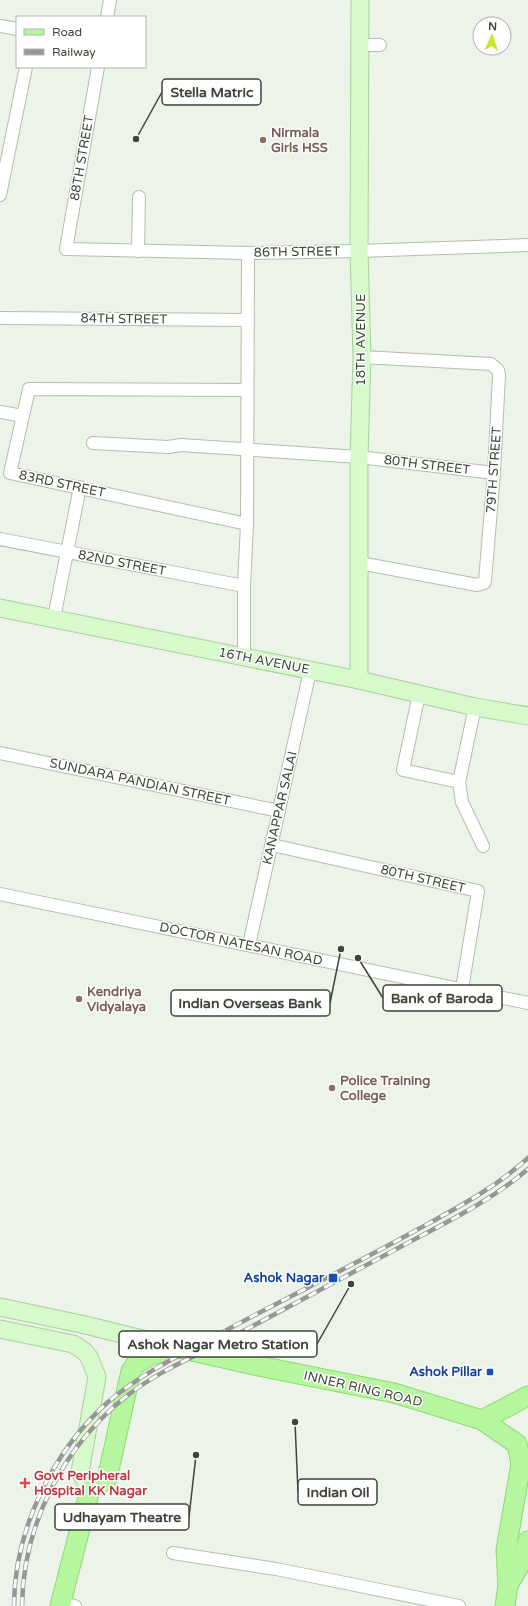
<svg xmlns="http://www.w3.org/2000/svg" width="528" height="1606" font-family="'Varela Round',sans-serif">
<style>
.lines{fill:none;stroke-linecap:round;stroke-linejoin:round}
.street-casing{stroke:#b2beac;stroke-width:14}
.secondary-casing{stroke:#a9cf9c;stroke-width:19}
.primary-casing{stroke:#8dda70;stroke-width:21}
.street{stroke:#fff;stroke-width:12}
.secondary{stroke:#d6facc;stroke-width:17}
.primary{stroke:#b5f69f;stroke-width:19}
.rail-casing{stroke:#979797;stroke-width:4.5}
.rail{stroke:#fff;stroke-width:3;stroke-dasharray:9;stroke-linecap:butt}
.education-dot{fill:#8d6e63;stroke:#fff;stroke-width:1.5}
.transit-dot{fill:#1a4fb4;stroke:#fff;stroke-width:1.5}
.health-dot{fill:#e0444e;stroke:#fff;stroke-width:1.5}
.labels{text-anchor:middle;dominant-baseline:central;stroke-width:3;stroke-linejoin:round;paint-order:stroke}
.education-label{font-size:13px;font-weight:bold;fill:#785e54;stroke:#fff;text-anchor:start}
.street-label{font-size:13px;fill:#3d4638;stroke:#fff}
.transit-label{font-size:13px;font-weight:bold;fill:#164399;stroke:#fff;text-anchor:end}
.health-label{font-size:13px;font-weight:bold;fill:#be3a42;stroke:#fff;text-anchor:start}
.leader{fill:none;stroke:#3d4638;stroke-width:1.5}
.callout-dot{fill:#3d4638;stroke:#fff;stroke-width:1.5}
.callout{fill:#fff;stroke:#3d4638;stroke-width:1.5}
.callout-label{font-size:14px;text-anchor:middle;font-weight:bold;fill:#3d4638}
</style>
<rect width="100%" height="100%" fill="#ecf3e9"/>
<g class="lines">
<defs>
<g id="street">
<path d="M107 17 110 0"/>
<path d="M0 26 17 29"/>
<path d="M359 45H380"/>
<path d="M98 67 66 249 248 253 359 251 528 245"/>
<path d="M0 195 26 67"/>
<path d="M138 251 139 197"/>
<path d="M0 318 248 320"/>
<path d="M247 390 29 389 10 473 247 524"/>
<path d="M0 412 23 416"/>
<path d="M93 443 168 447 181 445 359 457 494 473"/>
<path d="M0 539 244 586"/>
<path d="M360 563 477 585 484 583 485 581 494 473 499 375 498 370 491 364 362 357"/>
<path d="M54 618 80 487"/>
<path d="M244 657V586L247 524 248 253"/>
<path d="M419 694 403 770 459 782 475 707"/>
<path d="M0 753 279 811"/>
<path d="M459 782 462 802 483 846"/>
<path d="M272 845 478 891 462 989"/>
<path d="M0 894 528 1003"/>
<path d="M249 945 310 671"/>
<path d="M173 1553 276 1569 459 1606"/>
<path d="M61 1603 75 1606"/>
</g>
<g id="secondary">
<path d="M0 608 359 680 475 707 528 716"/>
<path d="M359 680V457L362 357 359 251 360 0"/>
<path d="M0 1307 81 1324 179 1348"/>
<path d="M0 1329 73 1344 84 1351 89 1357 97 1377 80 1472 90 1490"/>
</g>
<g id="primary">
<path d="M482 1420 528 1396"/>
<path d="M508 1585 521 1563 528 1541"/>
<path d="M60 1606 90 1490 107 1479 131 1371 136 1364 151 1355 179 1348 254 1365 394 1393 482 1420 517 1444 521 1464 506 1550 508 1585 505 1606"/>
</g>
</defs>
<use href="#street" class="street-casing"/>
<use href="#secondary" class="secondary-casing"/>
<use href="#primary" class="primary-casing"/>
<use href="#street" class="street"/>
<use href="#secondary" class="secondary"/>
<use href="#primary" class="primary"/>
<defs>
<g id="rail">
<path d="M14 1606C14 1531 52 1452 108 1402 137 1377 172 1359 206 1341 274 1304 344 1270 413 1232 453 1210 494 1189 528 1158"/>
<path d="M22 1606C23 1524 64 1445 128 1395 160 1370 200 1354 236 1335 291 1305 347 1276 402 1246 445 1223 491 1201 528 1169"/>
</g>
</defs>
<use href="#rail" class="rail-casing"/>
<use href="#rail" class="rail"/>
</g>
<g class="education-dot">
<circle cx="263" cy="140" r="4"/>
<circle cx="79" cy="999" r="4"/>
<circle cx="332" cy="1088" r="4"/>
</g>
<g class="transit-dot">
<rect x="328" y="1273" width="10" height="10" rx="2"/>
<rect x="486" y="1368" width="8" height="8" rx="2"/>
</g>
<path class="health-dot" d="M23 1477h4v4h4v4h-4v4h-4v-4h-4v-4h4z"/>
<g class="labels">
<g class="education-label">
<text x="271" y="133">Nirmala<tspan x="271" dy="15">Girls HSS</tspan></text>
<text x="87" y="992">Kendriya<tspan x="87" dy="15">Vidyalaya</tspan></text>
<text x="340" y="1081">Police Training<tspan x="340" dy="15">College</tspan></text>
</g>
<g class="street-label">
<text transform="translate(82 158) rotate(-80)">88TH STREET</text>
<text transform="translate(297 252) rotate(-1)">86TH STREET</text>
<text transform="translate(124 319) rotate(1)">84TH STREET</text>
<text transform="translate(361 340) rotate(-90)">18TH AVENUE</text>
<text transform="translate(427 465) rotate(7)">80TH STREET</text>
<text transform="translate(494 470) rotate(-86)">79TH STREET</text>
<text transform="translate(62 484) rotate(12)">83RD STREET</text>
<text transform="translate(122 563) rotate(11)">82ND STREET</text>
<text transform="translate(264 661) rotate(11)">16TH AVENUE</text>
<text transform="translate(140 782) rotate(12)">SUNDARA PANDIAN STREET</text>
<text transform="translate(280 808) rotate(-77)">KANAPPAR SALAI</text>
<text transform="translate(423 879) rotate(13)">80TH STREET</text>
<text transform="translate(241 944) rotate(12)">DOCTOR NATESAN ROAD</text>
<text transform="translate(363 1389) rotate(13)">INNER RING ROAD</text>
</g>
<g class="transit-label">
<text x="324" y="1278">Ashok Nagar</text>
<text x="482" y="1372">Ashok Pillar</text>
</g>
<g class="health-label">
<text x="34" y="1476">Govt Peripheral<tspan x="34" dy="15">Hospital KK Nagar</tspan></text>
</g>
</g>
<path class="leader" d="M136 139L162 92M358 958L383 998M341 949L330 1003M351 1284L317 1344M295 1422L298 1492M196 1455L189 1517"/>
<g class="callout-dot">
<circle cx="136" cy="139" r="4"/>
<circle cx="358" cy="958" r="4"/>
<circle cx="341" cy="949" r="4"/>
<circle cx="351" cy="1284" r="4"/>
<circle cx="295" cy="1422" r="4"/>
<circle cx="196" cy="1455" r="4"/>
</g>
<g class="callout">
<rect x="162" y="79" width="99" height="26" rx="4"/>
<rect x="383" y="985" width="119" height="26" rx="4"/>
<rect x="171" y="990" width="159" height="26" rx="4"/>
<rect x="119" y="1331" width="198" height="26" rx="4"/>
<rect x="298" y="1479" width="79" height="26" rx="4"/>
<rect x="55" y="1504" width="134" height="26" rx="4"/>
</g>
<g class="callout-label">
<text x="212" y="97">Stella Matric</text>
<text x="442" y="1003">Bank of Baroda</text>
<text x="250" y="1008">Indian Overseas Bank</text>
<text x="218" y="1349">Ashok Nagar Metro Station</text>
<text x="338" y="1497">Indian Oil</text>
<text x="122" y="1522">Udhayam Theatre</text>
</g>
<rect x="16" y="16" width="130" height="52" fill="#ffffff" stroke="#b1b5af"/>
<rect x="24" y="29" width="20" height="6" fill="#b5f69f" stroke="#b1b5af"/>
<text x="52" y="36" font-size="12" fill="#3d4638">Road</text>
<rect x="24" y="49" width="20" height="6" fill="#979797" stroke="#b1b5af"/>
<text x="52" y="56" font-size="12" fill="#3d4638">Railway</text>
<g transform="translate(492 36) rotate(3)"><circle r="19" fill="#ffffff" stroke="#b1b5af"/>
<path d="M0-3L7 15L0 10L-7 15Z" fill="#c6e82b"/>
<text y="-6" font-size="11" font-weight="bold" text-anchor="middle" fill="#3d4638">N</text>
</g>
</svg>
